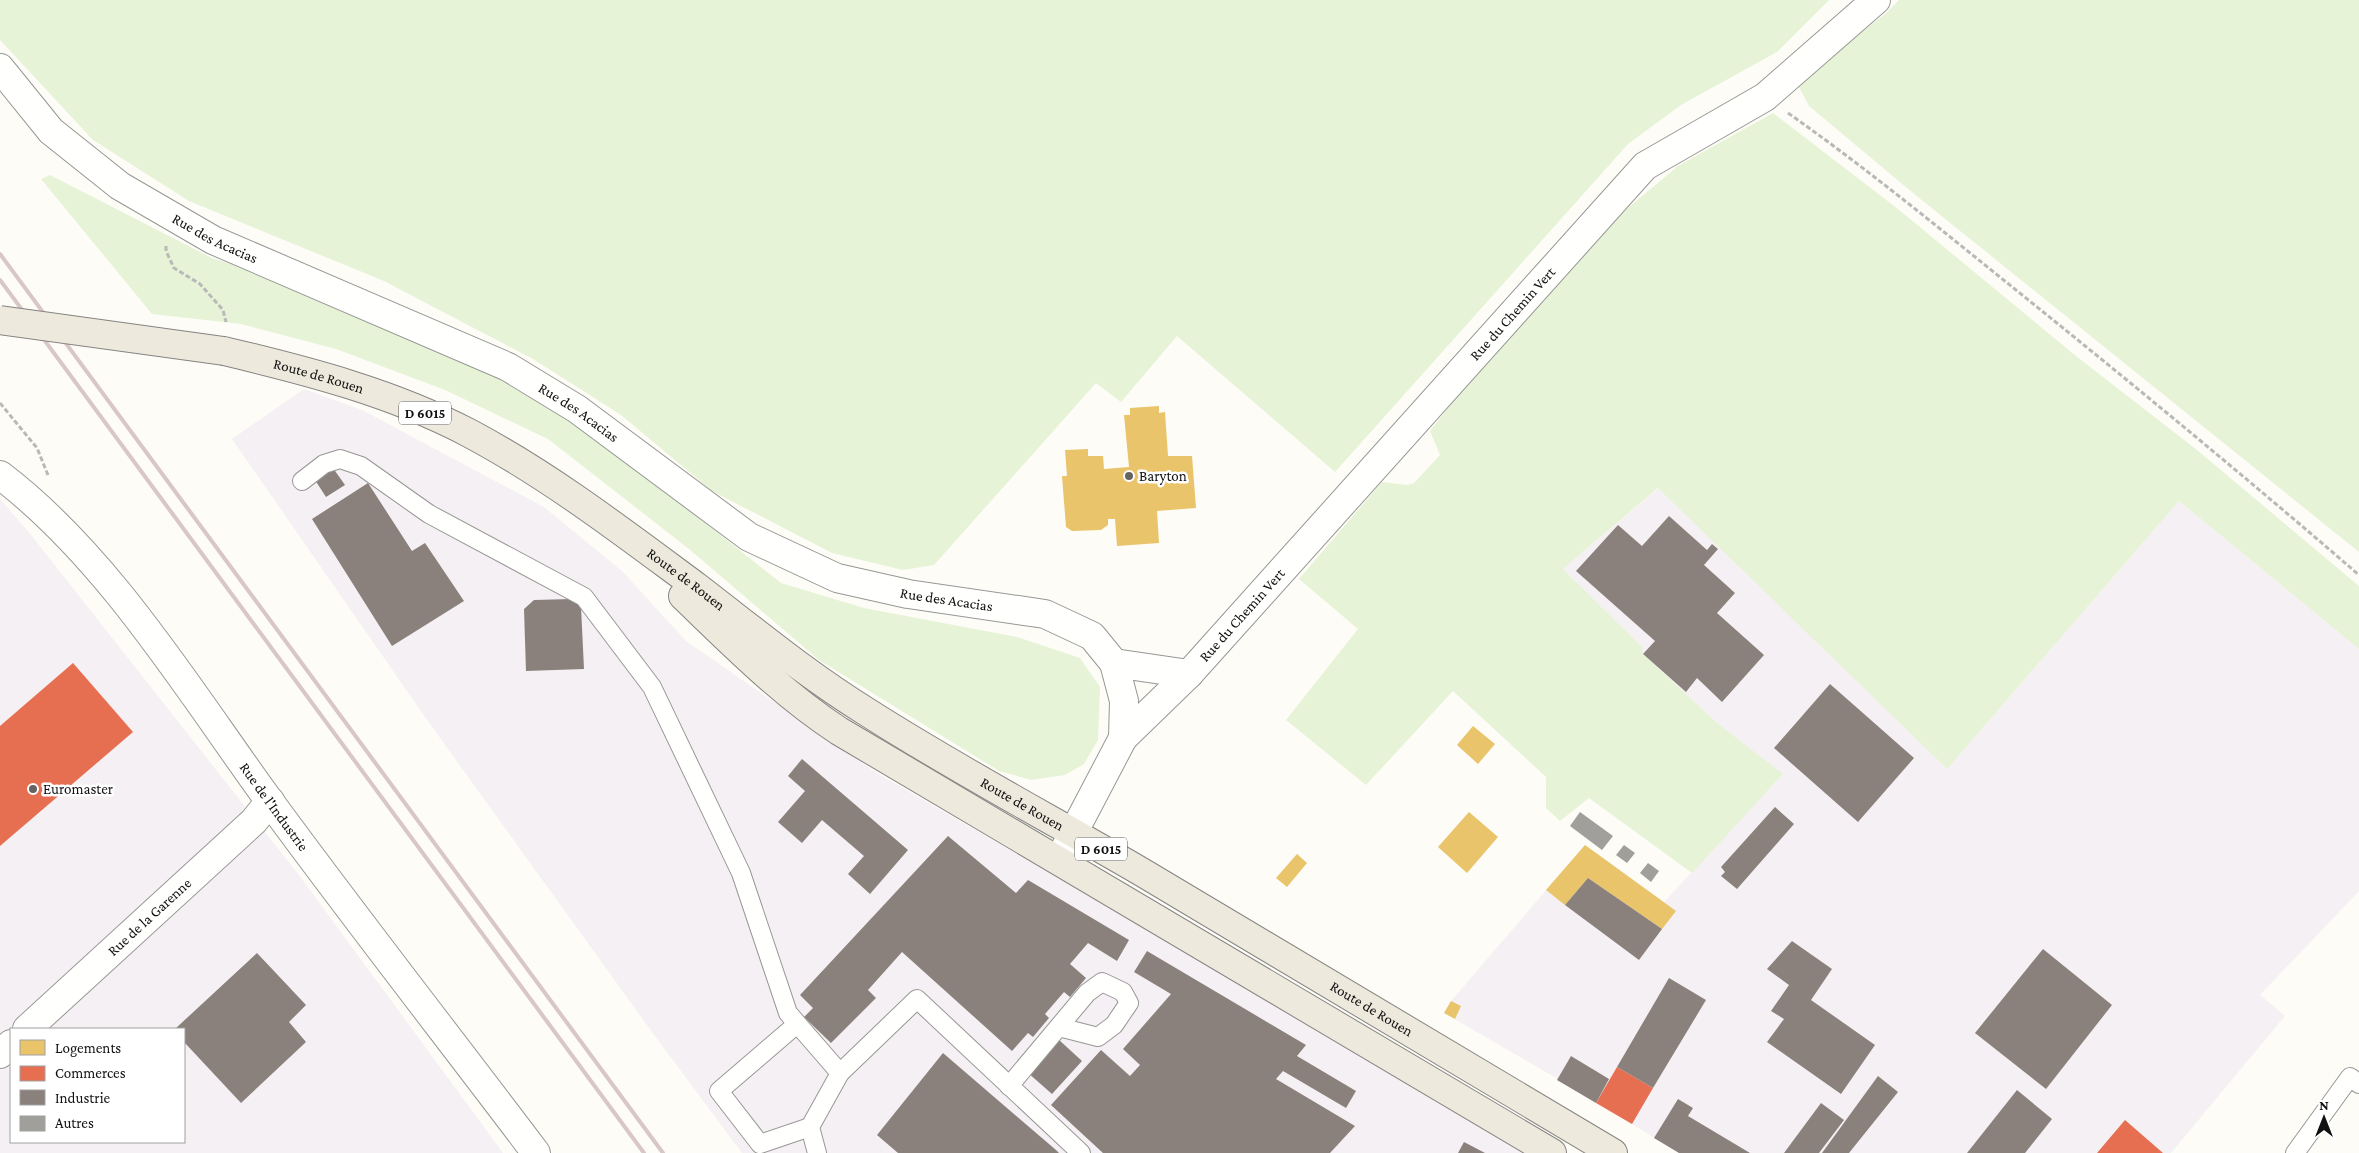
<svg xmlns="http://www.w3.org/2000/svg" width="2359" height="1153" font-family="'Crimson Pro',serif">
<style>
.industrial{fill:#f5f0f3;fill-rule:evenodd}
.green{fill:#e7f3d7}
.homes{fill:#e9c46a}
.shops{fill:#e76f51}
.industry{fill:#8a817c}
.building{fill:#a19f9c}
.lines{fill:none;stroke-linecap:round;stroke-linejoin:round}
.service-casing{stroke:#979795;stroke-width:20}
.minor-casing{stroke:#979795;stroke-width:30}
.primary-casing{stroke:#858482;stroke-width:30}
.path{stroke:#b9b9b8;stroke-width:3;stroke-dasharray:5 2.5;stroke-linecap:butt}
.service{stroke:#fffffe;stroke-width:18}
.minor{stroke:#fffffe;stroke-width:28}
.primary{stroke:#ede9dc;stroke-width:28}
.rail{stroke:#d9c6c7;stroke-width:4}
.primary-bridge-casing{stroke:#858482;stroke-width:30;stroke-linecap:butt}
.primary-bridge{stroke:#ede9dc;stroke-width:28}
.poi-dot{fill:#646362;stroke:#fff;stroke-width:2}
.labels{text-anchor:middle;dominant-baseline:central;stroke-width:5;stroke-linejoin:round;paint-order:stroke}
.shield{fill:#fff;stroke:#585858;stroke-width:1}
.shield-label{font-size:14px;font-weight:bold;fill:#111}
.street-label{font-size:15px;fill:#111;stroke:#fff}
.poi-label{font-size:15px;fill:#111;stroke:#fff;text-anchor:start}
</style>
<rect width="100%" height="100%" fill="#fdfcf7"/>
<g class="industrial">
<path d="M304 389 362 410 544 507 623 572 686 641 877 773 1532 1153H742L652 1032 425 717 232 439Z"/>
<path d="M1659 488 1947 769 2179 501 2359 649V891L2260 995 2285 1016 2171 1153H1679L1577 1090 1444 1013 1451 1001 1585 845 1664 902 1782 775 1717 723 1643 654 1642 647 1563 569Z"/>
<path d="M0 499 31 535 299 875 503 1153H0ZM11 1029H184V1142H11Z"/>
</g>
<g class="green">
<path d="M0 0H1829L1777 52 1681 105 1628 144 1335 472 1177 336 1121 402 1096 383 934 565 903 570 832 553 712 491 621 415 533 359 384 281 189 201 93 140 0 40Z"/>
<path d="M1899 0H2359V552L1913 193 1809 106 1797 83 1885 14Z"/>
<path d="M1773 113 1898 209 2076 356 2197 450 2359 586V649L2179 501 1947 769 1658 488 1563 569 1642 647 1643 654 1717 723 1783 774 1692 873 1589 798 1560 821 1546 808V777L1453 691 1366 785 1286 720 1358 629 1299 579 1382 482 1408 485 1414 483 1440 455 1430 431 1465 386 1622 213 1678 166Z"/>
<path d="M50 175 212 258 273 277 443 348 581 425 781 583 864 608 1017 637 1080 658 1100 687 1098 740 1084 764 1065 775 1031 780 999 771 819 660 689 549 548 439 445 390 336 349 241 324 152 314 41 179Z"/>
</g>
<g class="homes">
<path d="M1159 406V413L1165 412 1168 456H1192L1196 508 1157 511 1159 543 1117 546 1115 519H1108V525L1101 530 1072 531 1066 527 1062 476H1067L1065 450 1088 449V456H1103L1104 469 1129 467 1124 415H1130V408Z"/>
<path d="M1473 726 1495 744 1478 764 1457 745Z"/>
<path d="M1469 812 1498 837 1467 873 1438 847Z"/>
<path d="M1585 845 1676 911 1662 929 1588 878 1565 905 1546 890Z"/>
<path d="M1297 854 1307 863 1287 887 1276 878Z"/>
<path d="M1451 1001 1461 1006 1455 1019 1444 1013Z"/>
</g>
<g class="shops">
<path d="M73 663 133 732 0 846V726Z"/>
<path d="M1617 1067 1653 1088 1632 1124 1596 1103Z"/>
<path d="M2125 1120 2163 1153H2097Z"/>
</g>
<g class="industry">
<path d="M333 468 345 485 326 497 315 480Z"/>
<path d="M368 483 412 551 425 543 464 601 392 646 312 519Z"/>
<path d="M1669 516 1707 550 1712 544 1718 549 1704 565 1735 593 1717 613 1764 655 1722 702 1697 678 1686 692 1643 654 1655 641 1576 571 1618 525 1642 546Z"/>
<path d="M571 599 581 607 584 669 526 671 524 609 534 600Z"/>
<path d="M1830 684 1914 758 1858 822 1774 748Z"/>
<path d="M802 759 908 850 870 894 848 874 864 856 822 820 802 843 778 822 805 791 788 776Z"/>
<path d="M1775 807 1794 824 1737 889 1721 876 1725 872 1721 867Z"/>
<path d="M948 836 1016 893 1028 880 1129 940 1117 961 1088 943 1070 964 1086 978 1070 997 1064 992 1045 1014 1049 1018 1033 1037 1028 1033 1012 1051 902 952 868 990 876 998 831 1043 804 1017 813 1008 800 995Z"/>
<path d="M1588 878 1662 929 1639 960 1565 905Z"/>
<path d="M1792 941 1832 969 1811 1000 1875 1045 1841 1094 1767 1042 1784 1019 1771 1011 1789 985 1767 969Z"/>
<path d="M2043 949 2112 1005 2046 1089 1975 1033Z"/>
<path d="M1147 951 1306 1045 1297 1056 1356 1091 1346 1108 1283 1071 1276 1079 1355 1126 1330 1153H1103L1051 1105 1101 1050 1130 1076 1140 1065 1123 1049 1171 994 1134 972Z"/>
<path d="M257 953 306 1005 289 1022 306 1042 241 1103 184 1042V1029H175Z"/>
<path d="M1669 978 1706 1000 1653 1088 1617 1067Z"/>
<path d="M1058 1039 1082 1061 1052 1094 1027 1072Z"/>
<path d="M943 1053 1056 1150 1059 1153H898L877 1135Z"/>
<path d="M1571 1056 1609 1079 1596 1103 1557 1080Z"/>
<path d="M1878 1076 1898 1092 1849 1153H1822Z"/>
<path d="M2017 1090 2052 1119 2025 1153H1967Z"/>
<path d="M1678 1099 1693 1108 1688 1116 1750 1153H1679L1654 1138Z"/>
<path d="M1821 1103 1844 1120 1819 1153H1784Z"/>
<path d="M1464 1142 1485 1153H1458Z"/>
</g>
<g class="building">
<path d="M1580 812 1613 836 1602 850 1570 826Z"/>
<path d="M1624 845 1635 853 1627 863 1616 855Z"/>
<path d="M1648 863 1659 871 1651 882 1640 873Z"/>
</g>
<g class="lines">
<defs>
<g id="service">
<path d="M302 481 324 464 340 459 361 466 429 514 584 597 652 687 741 873 788 1013 840 1073 810 1127 817 1153"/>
<path d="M797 1024 719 1091 760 1144 810 1127"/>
<path d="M840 1073 917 999 1081 1153"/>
<path d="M1009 1086 1087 993 1102 982 1123 992 1129 1003 1114 1025 1098 1037 1059 1027"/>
<path d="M2295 1153 2350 1077 2359 1084"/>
</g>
<g id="minor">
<path id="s1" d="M0 68 51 131 120 186 213 240 508 367 577 409 749 537 837 578 908 594 1045 614 1092 636 1114 663 1124 701 1123 738"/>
<path id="s2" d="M0 475C108 557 188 689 268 799 355 918 447 1035 536 1153"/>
<path d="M1114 663 1189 674"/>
<path id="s3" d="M1059 860 1123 738 1189 674 1645 166 1765 97 1876 0"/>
<path id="s4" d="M27 1029 254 821 270 801"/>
<path d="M0 1054 11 1044"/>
</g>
<g id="primary">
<path id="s5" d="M224 351C308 371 393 393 469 433 550 476 624 533 697 587 753 630 807 675 867 712 956 769 1049 818 1140 871 1298 964 1455 1059 1613 1153"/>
<path d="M683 596C733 644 781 693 839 731L1552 1153"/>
</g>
</defs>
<use href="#service" class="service-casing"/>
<use href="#minor" class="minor-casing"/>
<use href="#primary" class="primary-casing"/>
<g class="path">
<path d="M1788 113C1869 170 1945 233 2021 294 2135 386 2248 479 2359 575"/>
<path d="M166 246V251L174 268 200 284 223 310 226 322"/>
<path d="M0 403 37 448 48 475"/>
</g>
<use href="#service" class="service"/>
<use href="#minor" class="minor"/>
<use href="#primary" class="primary"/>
<g class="rail">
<path d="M0 254 663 1153"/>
<path d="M0 280 644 1153"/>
</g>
<defs>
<path id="primary-bridge" d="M0 320 224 351"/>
</defs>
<use href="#primary-bridge" class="primary-bridge-casing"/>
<use href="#primary-bridge" class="primary-bridge"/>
</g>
<g class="poi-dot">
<circle cx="1129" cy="476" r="5"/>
<circle cx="33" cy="789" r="5"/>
</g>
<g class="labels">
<g class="shield">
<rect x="399" y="401.5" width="52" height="23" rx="4"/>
<rect x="1075" y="837.5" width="52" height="23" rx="4"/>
</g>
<g class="shield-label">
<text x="425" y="413">D 6015</text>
<text x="1101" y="849">D 6015</text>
</g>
<g class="street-label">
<text stroke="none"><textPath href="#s1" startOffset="278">Rue des Acacias</textPath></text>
<text stroke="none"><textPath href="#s3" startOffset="714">Rue du Chemin Vert</textPath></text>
<text stroke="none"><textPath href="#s5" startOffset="98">Route de Rouen</textPath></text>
<text stroke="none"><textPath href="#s1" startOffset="682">Rue des Acacias</textPath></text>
<text stroke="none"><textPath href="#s5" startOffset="521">Route de Rouen</textPath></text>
<text stroke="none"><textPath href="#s1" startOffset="1102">Rue des Acacias</textPath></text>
<text stroke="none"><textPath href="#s3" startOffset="309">Rue du Chemin Vert</textPath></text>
<text stroke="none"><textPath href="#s5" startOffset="926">Route de Rouen</textPath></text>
<text stroke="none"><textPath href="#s2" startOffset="432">Rue de l'Industrie</textPath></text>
<text stroke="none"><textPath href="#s4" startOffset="166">Rue de la Garenne</textPath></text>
<text stroke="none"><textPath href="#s5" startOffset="1331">Route de Rouen</textPath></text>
</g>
<g class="poi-label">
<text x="1139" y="476">Baryton</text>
<text x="43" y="789">Euromaster</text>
</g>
</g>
<rect x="10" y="1028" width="175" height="115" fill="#ffffff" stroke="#a0a0a0"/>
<rect x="20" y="1040" width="25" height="15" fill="#e9c46a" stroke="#a0a0a0"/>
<text x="55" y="1053" font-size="15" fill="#111111">Logements</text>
<rect x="20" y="1066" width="25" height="15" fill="#e76f51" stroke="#a0a0a0"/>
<text x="55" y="1078" font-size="15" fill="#111111">Commerces</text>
<rect x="20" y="1090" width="25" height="15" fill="#8a817c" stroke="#a0a0a0"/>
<text x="55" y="1103" font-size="15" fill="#111111">Industrie</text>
<rect x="20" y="1116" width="25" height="15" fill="#a19f9c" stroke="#a0a0a0"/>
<text x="55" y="1128" font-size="15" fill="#111111">Autres</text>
<g transform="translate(2324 1118)" stroke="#ffffff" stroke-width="4" paint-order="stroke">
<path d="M0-4L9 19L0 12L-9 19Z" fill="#111111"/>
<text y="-8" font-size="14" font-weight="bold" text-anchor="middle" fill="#111111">N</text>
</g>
</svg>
